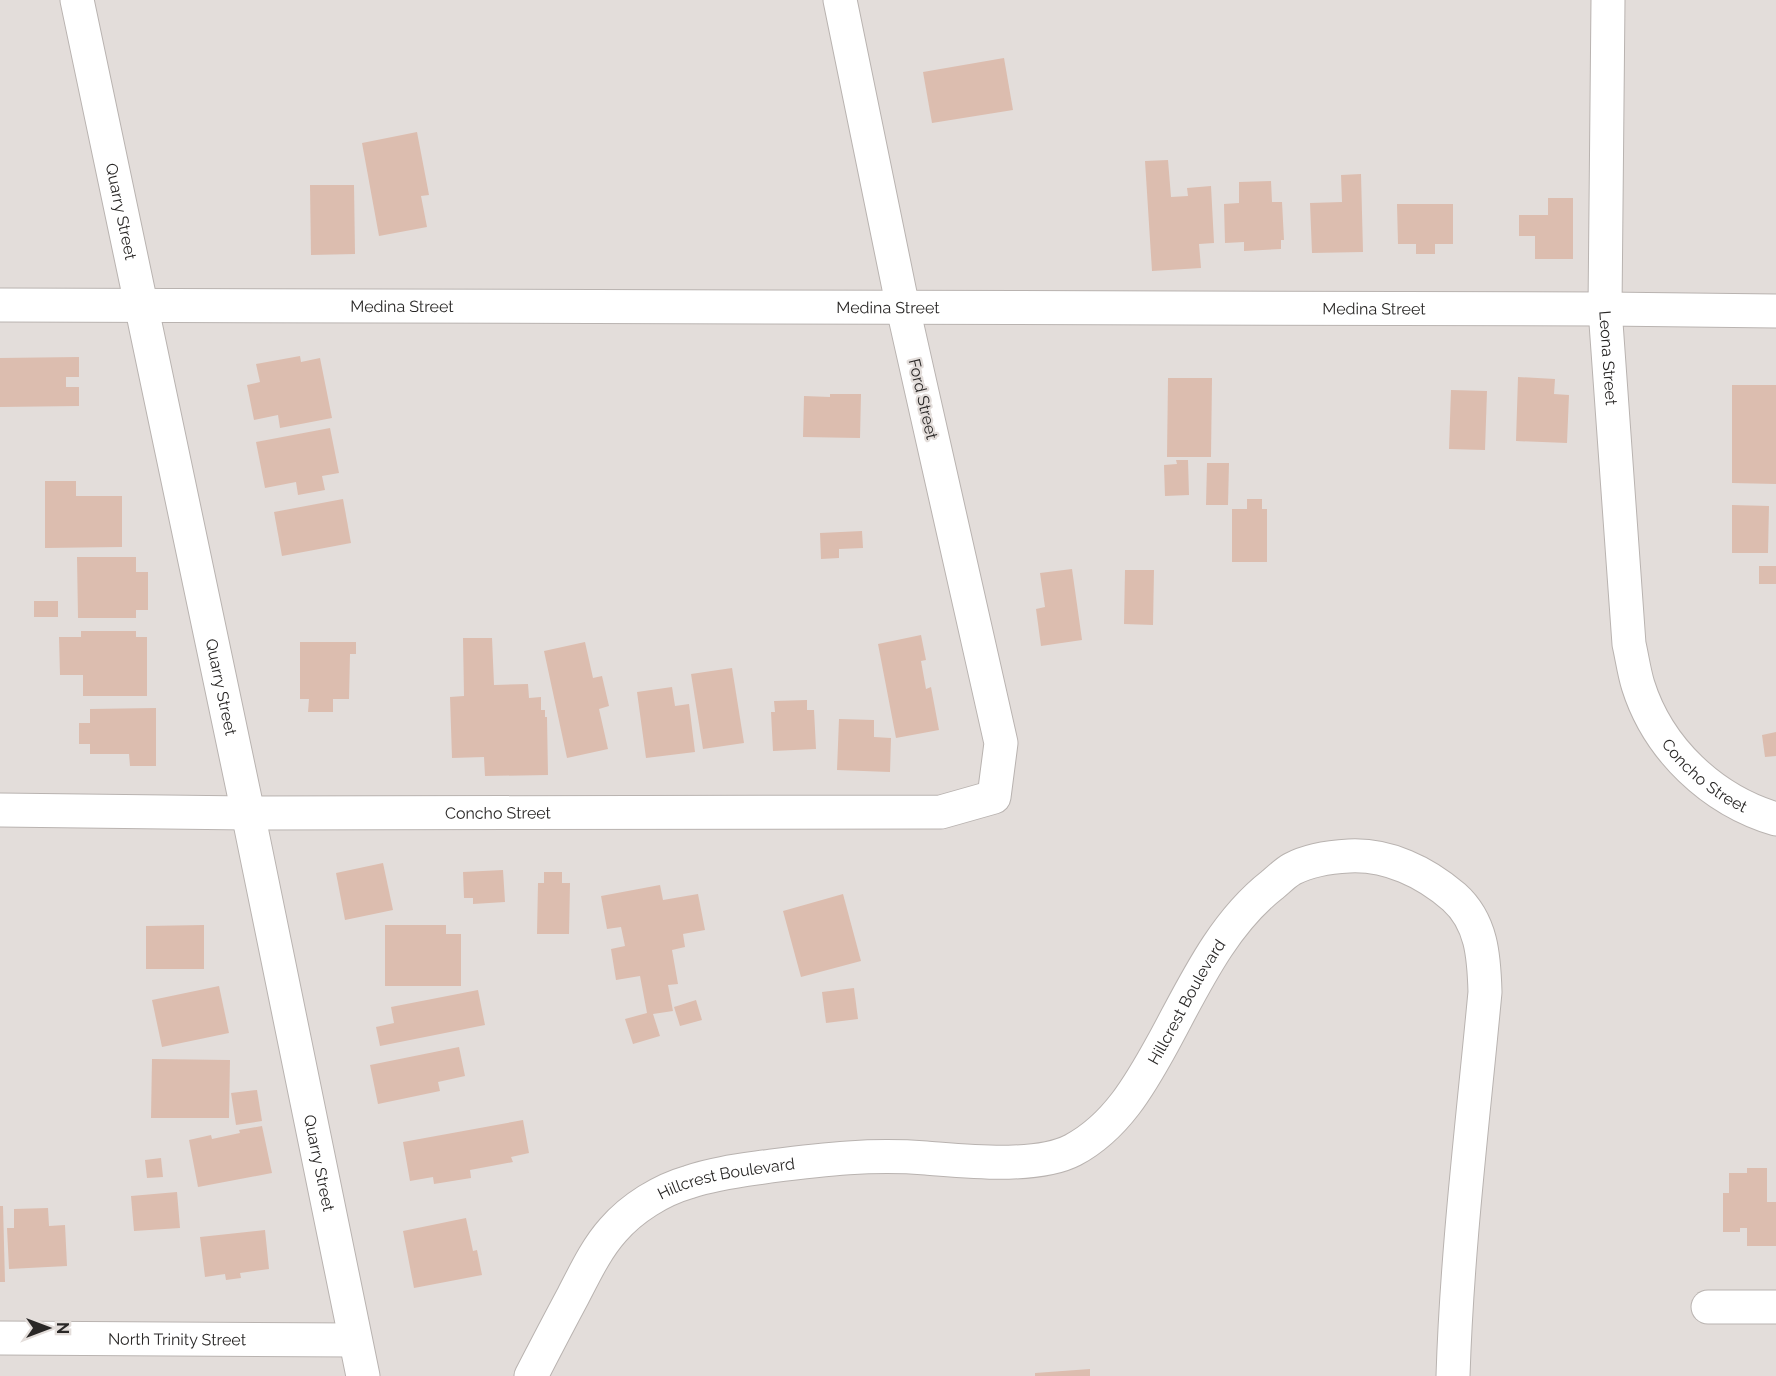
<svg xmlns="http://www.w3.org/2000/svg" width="1776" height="1376" font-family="Raleway,sans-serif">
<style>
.building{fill:#dcbdaf}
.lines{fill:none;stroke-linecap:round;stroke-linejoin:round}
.minor-casing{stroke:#b9b3b0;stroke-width:35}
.minor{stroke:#fff;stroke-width:33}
.labels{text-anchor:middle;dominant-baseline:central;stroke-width:4.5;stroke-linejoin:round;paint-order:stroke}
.street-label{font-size:16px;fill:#292726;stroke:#e3ddda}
</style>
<rect width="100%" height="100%" fill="#e3ddda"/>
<g class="building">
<path d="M1004 58 1013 110 932 123 923 72Z"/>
<path d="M417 132 429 195 421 196 427 227 379 236 362 143Z"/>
<path d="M1168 160 1171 197 1188 196 1187 188 1211 186 1214 243 1199 244 1201 268 1152 271 1145 161Z"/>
<path d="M1361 174 1363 252 1312 253 1310 203 1342 202 1341 175Z"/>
<path d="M1271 181 1272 202H1282L1284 240H1281V249L1244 251V242L1225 243 1224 204 1239 203V182Z"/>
<path d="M310 185H354L355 254 311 255Z"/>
<path d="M1548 198H1573V259H1535V236H1519V215H1548Z"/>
<path d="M1397 204H1453V244H1435V254H1416V244H1398Z"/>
<path d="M300 356 301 362 320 358 332 418 280 428 278 415 254 420 247 385 260 382 256 364Z"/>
<path d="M79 357V377H66V387H79V406L0 407V358Z"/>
<path d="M1518 377 1555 379 1554 394 1569 395 1567 443 1516 441Z"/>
<path d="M1168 378H1212L1211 457H1167Z"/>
<path d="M1732 385H1776V484L1732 483Z"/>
<path d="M1451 390 1487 391 1485 450 1449 449Z"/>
<path d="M830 394H861L860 438 803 437 804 396 830 397Z"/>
<path d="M330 428 339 473 322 476 325 490 298 495 296 482 265 488 256 442Z"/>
<path d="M1176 460H1188L1189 495 1165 496 1164 465 1177 464Z"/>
<path d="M1207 463H1229L1228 505H1206Z"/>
<path d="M45 481H76V496H122V547L45 548Z"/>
<path d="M343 499 351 543 282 556 274 512Z"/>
<path d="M1247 499H1262V509H1267V562H1232V509H1247Z"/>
<path d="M1732 505 1769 506 1768 553H1732Z"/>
<path d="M862 531 863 548 839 549V558L821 559 820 533Z"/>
<path d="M77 557H136V572H148V610H136V618H78Z"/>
<rect x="1759" y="566" width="17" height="18"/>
<path d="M1072 569 1082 640 1041 646 1036 609 1045 607 1040 573Z"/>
<path d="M1125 570H1154L1153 625 1124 624Z"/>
<rect x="34" y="601" width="24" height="16"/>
<path d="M81 631H136V637H147V696H83V675H60L59 637H81Z"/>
<path d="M921 635 926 660 921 661 926 689 931 687 939 730 896 738 878 644Z"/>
<path d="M463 638H492L494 685 528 684 529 698 541 697V710H545V717H547L548 775 485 776 484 757 452 758 450 697 464 696Z"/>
<path d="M300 642H356V654H350L349 699H333V712H308L309 699H300Z"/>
<path d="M585 642 593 678 602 676 609 706 599 709 608 749 567 758 544 651Z"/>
<path d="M732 668 744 743 703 749 691 674Z"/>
<path d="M672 687 675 706 689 704 695 752 646 758 637 692Z"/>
<path d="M807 700V710H814L816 749 773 751 771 712H775L774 701Z"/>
<path d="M156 708V766H130L129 754H90V744H79V723H90V709Z"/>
<path d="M839 719 874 720V737L891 738 890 772 837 770Z"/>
<path d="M1776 732V756L1765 757 1762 735Z"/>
<path d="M383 863 393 910 345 920 336 873Z"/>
<path d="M503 870 505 902 473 904V898H464L463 872Z"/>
<path d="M544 872H562V883H570L569 934H537L538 883H544Z"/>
<path d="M660 885 663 900 698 894 705 930 683 934 685 947 672 950 678 984 668 985 673 1011 653 1014 660 1036 633 1044 625 1019 647 1013 640 976 616 980 611 949 625 946 621 927 607 929 601 896Z"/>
<path d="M843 894 861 961 801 977 783 911Z"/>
<path d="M204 925V969H146V926Z"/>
<path d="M385 925H446V934H461V986H385Z"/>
<path d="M219 986 229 1033 162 1047 152 1000Z"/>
<path d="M854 988 858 1019 826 1023 822 992Z"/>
<path d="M478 990 485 1025 380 1046 376 1027 394 1023 391 1007Z"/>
<path d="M696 1000 702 1020 680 1026 674 1007Z"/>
<path d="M459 1047 465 1076 438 1082 440 1091 378 1104 370 1065Z"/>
<path d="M152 1059 230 1060 229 1118H151Z"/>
<path d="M257 1090 262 1121 236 1125 231 1093Z"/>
<path d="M523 1120 529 1153 511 1157 513 1162 470 1170 471 1178 434 1184 433 1177 410 1181 403 1142Z"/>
<path d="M262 1126 272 1173 198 1187 189 1140 211 1135 212 1139 240 1133 239 1130Z"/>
<path d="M161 1158 163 1177 147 1178 145 1160Z"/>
<path d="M1747 1168H1767V1202H1776V1246H1747V1228H1740V1232H1723V1193H1729V1173H1747Z"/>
<path d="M177 1192 180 1228 134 1231 131 1196Z"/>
<path d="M0 1206H3L5 1282H0Z"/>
<path d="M48 1208 49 1226 65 1225 67 1266 9 1269 7 1228H14V1209Z"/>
<path d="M466 1218 473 1251 477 1250 482 1275 414 1288 403 1231Z"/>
<path d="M265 1230 269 1269 240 1273 241 1278 226 1280 225 1274 205 1277 200 1237Z"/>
<path d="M1090 1369V1376H1035V1373Z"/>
</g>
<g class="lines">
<defs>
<g id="minor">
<path id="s1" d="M77 0 248 813 363 1376"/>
<path id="s2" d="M1608 0 1605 309 1629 644C1632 657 1634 672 1638 685 1658 749 1712 800 1776 819"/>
<path id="s3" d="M0 305 1605 309 1776 311"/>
<path id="s4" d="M0 810 248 813 941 812 994 797 1001 743 903 308 840 0"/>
<path d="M1708 1307H1776"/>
<path id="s5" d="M0 1338 355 1340"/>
<path id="s6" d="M531 1376C545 1349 559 1322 573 1296 585 1273 596 1249 613 1230 632 1208 661 1190 689 1182 715 1173 744 1170 771 1166 826 1159 871 1154 926 1158 966 1161 1037 1169 1073 1150 1116 1127 1140 1085 1163 1043 1193 988 1221 925 1272 885 1278 880 1285 873 1292 869 1309 860 1330 857 1349 856 1388 854 1425 872 1454 897 1482 922 1484 957 1485 992 1473 1120 1457 1248 1453 1376"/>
</g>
</defs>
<use href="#minor" class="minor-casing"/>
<use href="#minor" class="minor"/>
</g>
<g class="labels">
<g class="street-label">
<text stroke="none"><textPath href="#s1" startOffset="216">Quarry Street</textPath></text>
<text stroke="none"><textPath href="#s3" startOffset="402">Medina Street</textPath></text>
<text stroke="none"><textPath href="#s3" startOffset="888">Medina Street</textPath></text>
<text stroke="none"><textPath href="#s3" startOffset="1374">Medina Street</textPath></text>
<text stroke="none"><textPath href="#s2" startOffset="358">Leona Street</textPath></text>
<text transform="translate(923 399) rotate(77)">Ford Street</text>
<text stroke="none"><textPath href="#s1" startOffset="702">Quarry Street</textPath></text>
<text stroke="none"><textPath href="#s2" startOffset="802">Concho Street</textPath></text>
<text stroke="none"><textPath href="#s4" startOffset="498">Concho Street</textPath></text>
<text stroke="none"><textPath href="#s6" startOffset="836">Hillcrest Boulevard</textPath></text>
<text stroke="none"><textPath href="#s1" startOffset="1188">Quarry Street</textPath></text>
<text stroke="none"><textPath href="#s6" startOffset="296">Hillcrest Boulevard</textPath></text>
<text stroke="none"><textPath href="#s5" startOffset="177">North Trinity Street</textPath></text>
</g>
</g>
<g transform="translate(48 1328) rotate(90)" stroke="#e3ddda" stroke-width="4.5" paint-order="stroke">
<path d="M0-4.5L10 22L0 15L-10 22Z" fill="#292726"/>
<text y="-9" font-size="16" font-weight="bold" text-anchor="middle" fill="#292726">N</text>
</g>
</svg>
